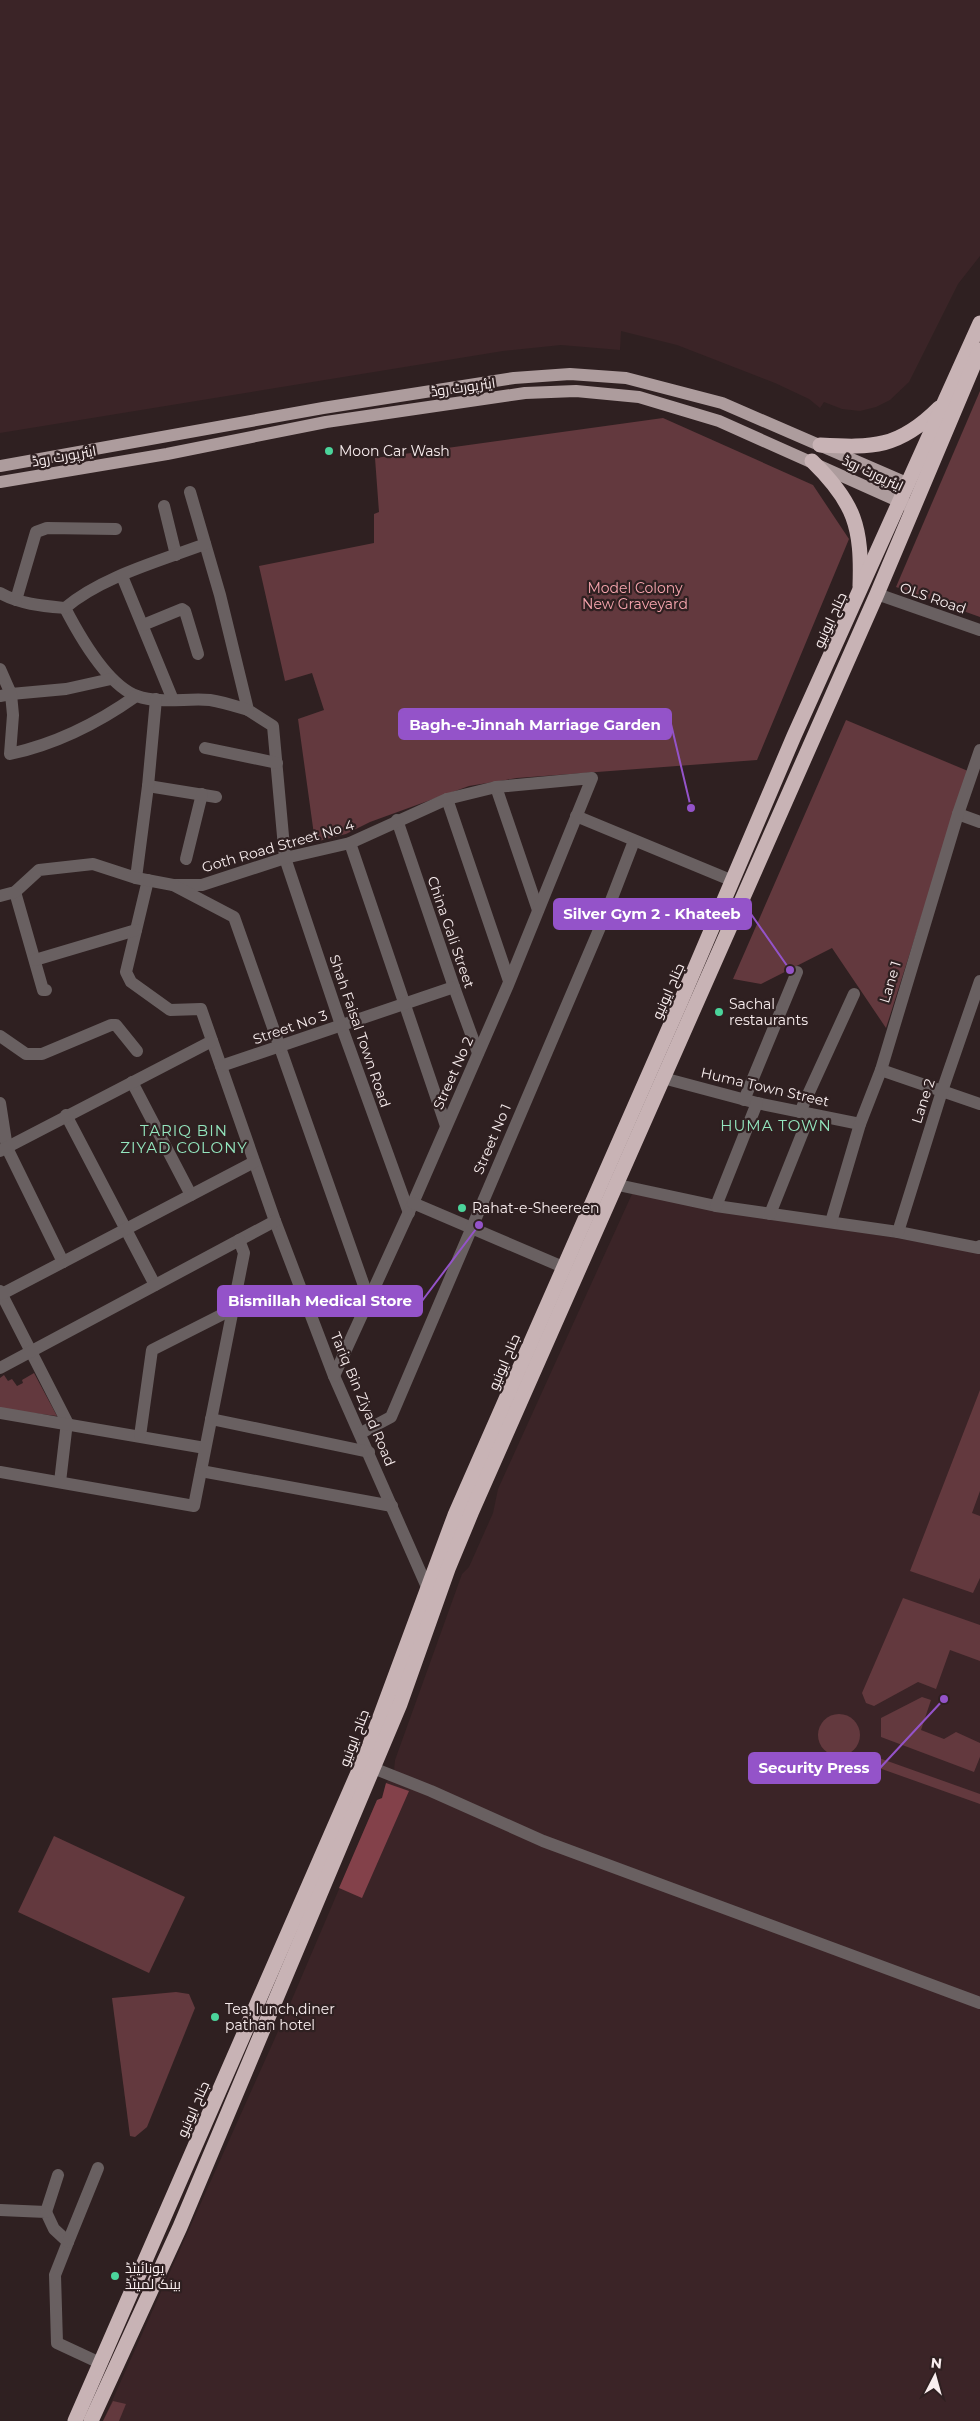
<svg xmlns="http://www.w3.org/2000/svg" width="980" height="2421" font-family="Montserrat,Cairo,sans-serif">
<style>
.built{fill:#3b2427}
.green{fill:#63393e}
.forest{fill:#83414a}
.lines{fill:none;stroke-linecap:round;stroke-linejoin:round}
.minor{stroke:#696061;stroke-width:12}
.major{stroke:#ad9c9d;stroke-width:12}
.highway{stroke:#c8b3b5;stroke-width:15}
.poi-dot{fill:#4bd49b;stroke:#2f2021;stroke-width:2}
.labels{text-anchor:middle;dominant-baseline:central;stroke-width:4.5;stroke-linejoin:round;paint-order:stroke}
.street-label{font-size:14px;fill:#f9eeef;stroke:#2f2021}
.poi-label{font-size:14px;fill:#f9eeef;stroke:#2f2021;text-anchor:start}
.park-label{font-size:14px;fill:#f8a6af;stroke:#2f2021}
.neighbourhood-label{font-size:15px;letter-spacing:1px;fill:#94e7bf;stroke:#2f2021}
.leader{fill:none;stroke:#9453c9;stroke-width:2}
.callout-dot{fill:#9453c9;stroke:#2f2021;stroke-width:2}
.callout{fill:#9453c9;stroke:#9453c9;stroke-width:2}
.callout-label{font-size:15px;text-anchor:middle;font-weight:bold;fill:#fff}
</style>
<rect width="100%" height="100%" fill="#2f2021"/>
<g class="built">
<path d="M0 0H980V256L958 284 909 382 890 400 876 407 860 411 842 409 824 402 820 408 809 399 775 383 677 345 621 331 620 350 561 345 503 351 0 433Z"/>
<path d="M632 1194 980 1252V2421H103L284 2018 377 1800 382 1799 386 1783 394 1771 395 1760 462 1574 469 1567 493 1513 498 1489Z"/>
</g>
<g class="green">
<path d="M980 391V617L896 587Z"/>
<path d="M663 418 813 485 849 539 757 760 517 778 469 786 370 822 346 834 315 842 298 719 324 710 312 673 285 681 259 566 374 543V514L379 512 375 458Z"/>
<path d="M846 720 968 771 886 1028 832 948 761 984 733 979Z"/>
<path d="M34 1373 57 1416 0 1409V1378L4 1375 8 1381 12 1379 17 1386 23 1383 22 1380Z"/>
<path d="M980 1390V1491L972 1513 980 1516V1578L973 1593 910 1571Z"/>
<path d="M903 1598 980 1625V1661L950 1650 936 1689 918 1682 874 1706 866 1703 862 1693Z"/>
<path d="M922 1697 931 1700 921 1730 944 1739 956 1732 980 1743V1757L974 1772 881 1737V1718Z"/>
<circle cx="839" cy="1735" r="21"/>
<path d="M879 1758 980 1794V1804L879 1768C856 1785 829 1790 806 1771L814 1764C825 1771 844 1776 857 1769 864 1765 870 1760 879 1758Z"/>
<path d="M54 1836 185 1897 149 1973 18 1912Z"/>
<path d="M176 1992 189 1994 195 2008 147 2127 135 2137 130 2136 112 1998Z"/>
<path d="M113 2401 126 2404 119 2421H103Z"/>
</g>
<path class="forest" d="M386 1783 409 1791 362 1898 339 1888 377 1800 382 1798Z"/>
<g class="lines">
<g class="minor">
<path d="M190 492 220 595 248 710 273 726 285 858 341 1025 409 1213"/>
<path d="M164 506 176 555"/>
<path d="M205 544C160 561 101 577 65 608 79 635 107 685 137 696 160 704 186 698 210 700 223 702 235 706 248 710"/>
<path d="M122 576 173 700"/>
<path d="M0 593C19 604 43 606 65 608"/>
<path d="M877 594 980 630"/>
<path d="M16 600 36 532 47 528 116 529"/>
<path d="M143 625 182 609 185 611 198 654"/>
<path d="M0 669 11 694 66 689 111 679"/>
<path d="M0 696 11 694 13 715 10 754C56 744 98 723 136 696"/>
<path d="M205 748 277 763"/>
<path d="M148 786 216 797"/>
<path d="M496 787 538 910"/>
<path d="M447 799 509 981"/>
<path d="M958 814 980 822"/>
<path d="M576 816 733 881"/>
<path d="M397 820 454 987 478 1053"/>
<path d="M350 843 446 1126"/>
<path d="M186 859 202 794"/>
<path d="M136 878 148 786 156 699"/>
<path d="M148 880 126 972 131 982 170 1010 201 1009 275 1221 334 1376 427 1587"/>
<path d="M173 885H202L285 858 350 843 447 799 496 787 592 778 508 985 413 1203 334 1376"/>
<path d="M15 892 43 990H46"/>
<path d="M0 896 15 892 39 870 93 864 136 878 173 885 234 917 369 1300"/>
<path d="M35 960 136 930"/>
<path d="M0 1036 26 1054H42L111 1025H116L137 1051"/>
<path d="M221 1066 454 987"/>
<path d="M881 1070 980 1104"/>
<path d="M663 1078 757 1103 860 1124"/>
<path d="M132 1082 191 1195"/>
<path d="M744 1100 797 972"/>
<path d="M0 1103 7 1148 63 1262"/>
<path d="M800 1112 854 994"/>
<path d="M66 1115 155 1285"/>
<path d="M0 1151 212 1041"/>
<path d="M618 1185 716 1206 898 1232 979 1248 980 1246"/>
<path d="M413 1203 563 1267"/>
<path d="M716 1206 757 1103"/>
<path d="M770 1214 810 1114"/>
<path d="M831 1222 860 1124 881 1070 958 814 980 750"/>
<path d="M898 1232 942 1091 980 981"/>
<path d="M0 1291 67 1422 60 1482"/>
<path d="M2 1294 254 1162"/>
<path d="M0 1368 275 1221"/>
<path d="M0 1413 205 1448"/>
<path d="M211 1419 369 1452"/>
<path d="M361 1433 391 1417 607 911 634 841"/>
<path d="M140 1436 152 1350 233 1309"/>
<path d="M201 1471 392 1506"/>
<path d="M0 1472 194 1506 244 1253 239 1240"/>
<path d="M373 1768 431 1791 543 1841 980 2003"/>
<path d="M0 2210 46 2212 54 2229 68 2242 55 2275 57 2343 100 2363"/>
<path d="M46 2212 58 2175"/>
<path d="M68 2242 98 2168"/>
</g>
<g class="major">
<path d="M0 466 323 408 514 378 570 374 626 378 722 403 909 484"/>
<path d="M0 482 167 454 326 422 525 393 576 391 639 397 719 421 907 505"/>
</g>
<g class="highway">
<path d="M820 445C873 448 899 448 939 408"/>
<path d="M812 461C855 503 862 527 860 586"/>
<path d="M75 2421 367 1752 455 1515 681 1001 794 736 980 323"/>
<path d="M91 2421 180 2227 400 1704 448 1569 472 1511 877 594 980 350"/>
</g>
</g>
<g class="poi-dot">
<circle cx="329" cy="451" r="5"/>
<circle cx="719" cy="1012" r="5"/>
<circle cx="462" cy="1208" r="5"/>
<circle cx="215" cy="2017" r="5"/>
<circle cx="115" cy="2276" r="5"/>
</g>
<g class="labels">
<g class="street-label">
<text transform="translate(463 387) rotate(-8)">ایئرپورٹ روڈ</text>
<text transform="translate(64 456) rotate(-10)">ایئرپورٹ روڈ</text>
<text transform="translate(873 473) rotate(25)">ایئرپورٹ روڈ</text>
<text transform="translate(933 598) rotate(19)">OLS Road</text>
<text transform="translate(830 620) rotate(-65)">جناح ایونیو</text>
<text transform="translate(278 846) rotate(-16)">Goth Road Street No 4</text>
<text transform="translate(451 932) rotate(71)">China Gali Street</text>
<text transform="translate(890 982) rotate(-73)">Lane 1</text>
<text transform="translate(668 991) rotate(-66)">جناح ایونیو</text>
<text transform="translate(290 1027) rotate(-19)">Street No 3</text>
<text transform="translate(360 1031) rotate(71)">Shah Faisal Town Road</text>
<text transform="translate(453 1073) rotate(-66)">Street No 2</text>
<text transform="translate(765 1087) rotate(13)">Huma Town Street</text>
<text transform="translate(923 1101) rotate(-72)">Lane 2</text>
<text transform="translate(492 1139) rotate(-67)">Street No 1</text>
<text transform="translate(504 1362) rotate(-67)">جناح ایونیو</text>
<text transform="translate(363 1399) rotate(67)">Tariq Bin Ziyad Road</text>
<text transform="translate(354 1738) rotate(-69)">جناح ایونیو</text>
<text transform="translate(193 2109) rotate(-66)">جناح ایونیو</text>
</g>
<g class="poi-label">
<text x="339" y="451">Moon Car Wash</text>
<text x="729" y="1004">Sachal<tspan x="729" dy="16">restaurants</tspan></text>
<text x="472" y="1208">Rahat-e-Sheereen</text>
<text x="225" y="2009">Tea, lunch,diner<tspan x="225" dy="16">pathan hotel</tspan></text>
<text x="125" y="2268">یونائیٹڈ<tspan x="125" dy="16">بینک لمیٹڈ</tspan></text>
</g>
<g class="park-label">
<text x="635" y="588">Model Colony<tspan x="635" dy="16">New Graveyard</tspan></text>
</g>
<g class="neighbourhood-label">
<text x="776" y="1125">HUMA TOWN</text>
<text x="184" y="1130">TARIQ BIN<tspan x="184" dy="17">ZIYAD COLONY</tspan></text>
</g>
</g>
<path class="leader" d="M691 808L671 724M790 970L751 914M479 1225L422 1301M944 1699L880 1768"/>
<g class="callout-dot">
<circle cx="691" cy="808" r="5"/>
<circle cx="790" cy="970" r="5"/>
<circle cx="479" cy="1225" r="5"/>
<circle cx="944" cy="1699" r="5"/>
</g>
<g class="callout">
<rect x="399" y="709" width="272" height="30" rx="5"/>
<rect x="554" y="899" width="197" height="30" rx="5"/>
<rect x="218" y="1286" width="204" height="30" rx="5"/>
<rect x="749" y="1753" width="131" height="30" rx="5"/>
</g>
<g class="callout-label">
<text x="535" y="730">Bagh-e-Jinnah Marriage Garden</text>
<text x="652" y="919">Silver Gym 2 - Khateeb</text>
<text x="320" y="1306">Bismillah Medical Store</text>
<text x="814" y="1773">Security Press</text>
</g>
<g transform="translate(935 2376) rotate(6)" stroke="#2f2021" stroke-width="4" paint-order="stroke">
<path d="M0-4L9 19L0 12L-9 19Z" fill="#f9eeef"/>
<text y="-8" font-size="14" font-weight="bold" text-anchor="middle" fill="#f9eeef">N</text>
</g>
</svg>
